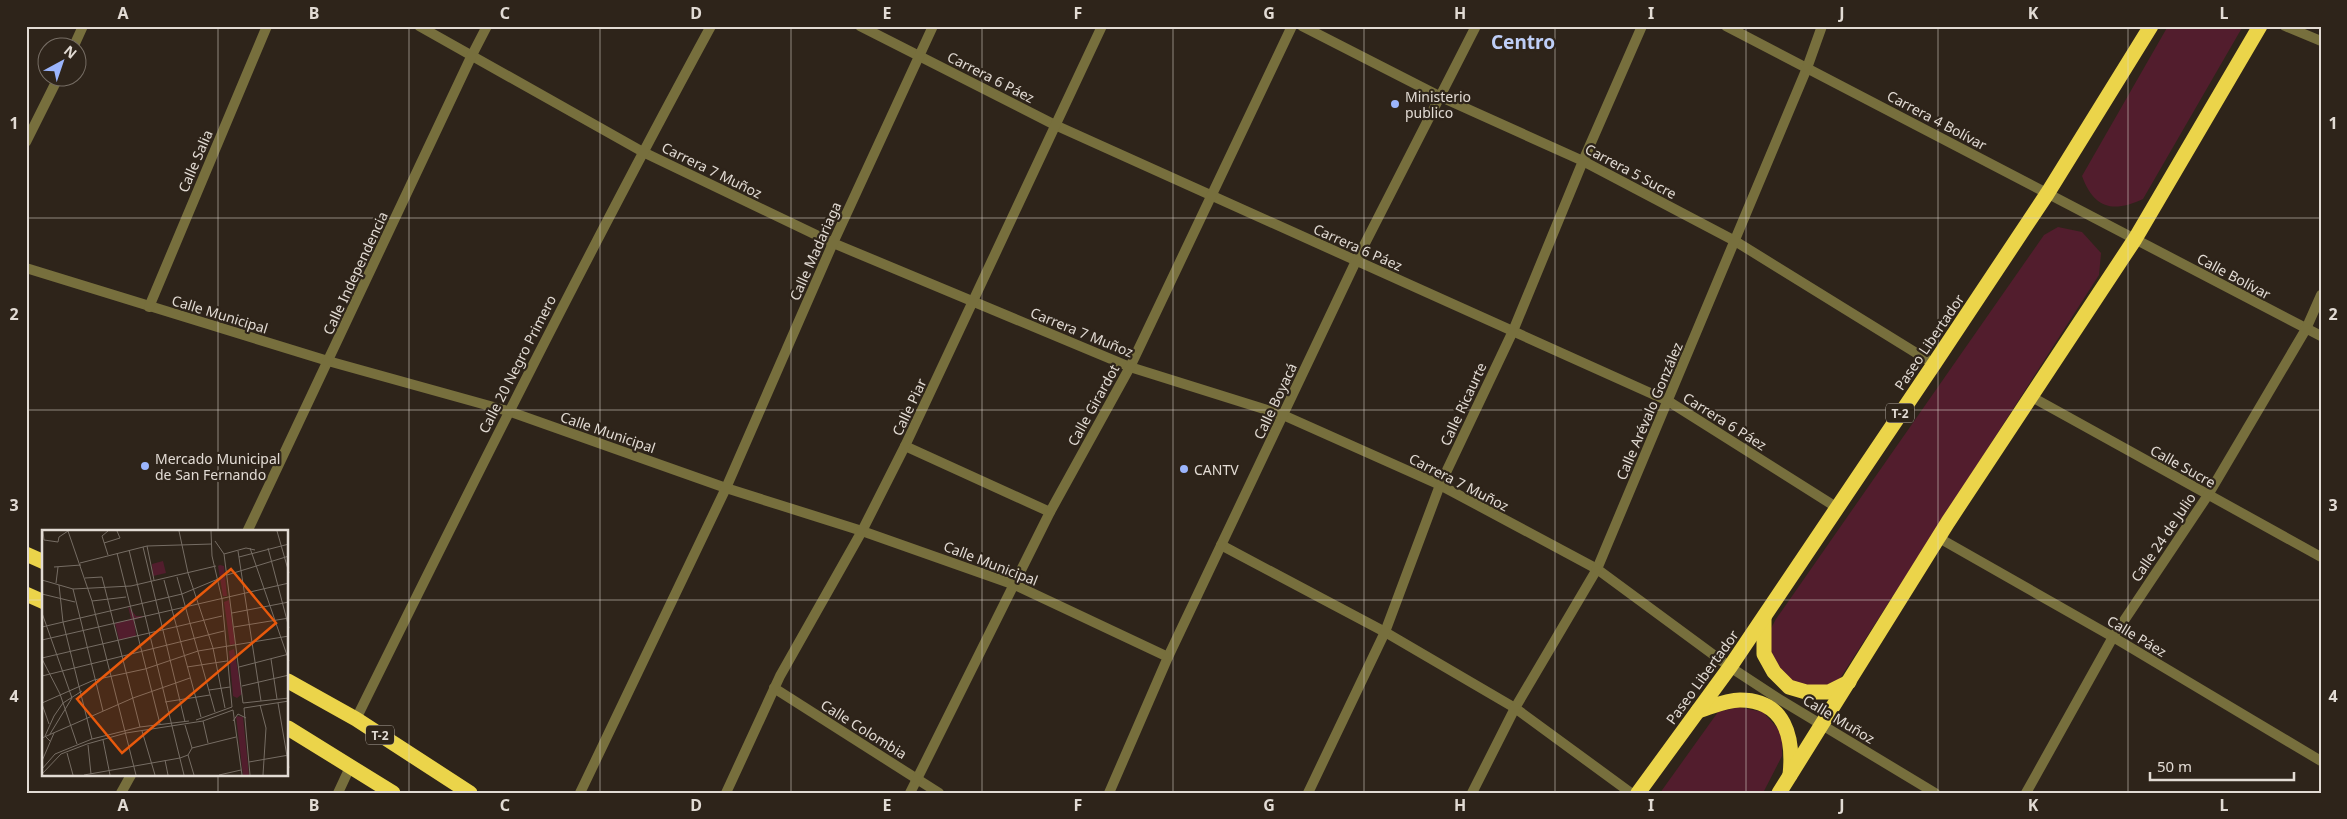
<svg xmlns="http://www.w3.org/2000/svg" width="2347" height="819" font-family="'Noto Sans',sans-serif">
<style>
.green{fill:#521d2d}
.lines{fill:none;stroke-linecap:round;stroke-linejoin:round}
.street{stroke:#776f3d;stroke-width:10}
.highway{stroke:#ebd44a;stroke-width:15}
.grid{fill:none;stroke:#e2dbd4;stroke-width:1;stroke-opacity:0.55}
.poi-dot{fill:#9bb5fd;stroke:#2e241a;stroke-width:2}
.labels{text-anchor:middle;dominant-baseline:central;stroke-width:4.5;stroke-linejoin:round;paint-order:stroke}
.shield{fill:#2e241a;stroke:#aca49c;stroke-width:1}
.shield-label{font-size:12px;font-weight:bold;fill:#e2dbd4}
.street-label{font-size:14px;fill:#e2dbd4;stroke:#2e241a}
.poi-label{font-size:14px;fill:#e2dbd4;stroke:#2e241a;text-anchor:start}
.district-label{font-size:19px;font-weight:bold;fill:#becef7;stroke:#2e241a}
.inset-road{fill:none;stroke:#766d64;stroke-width:1}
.view{fill:#e8590c;fill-opacity:0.15;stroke:#e8590c;stroke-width:2.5}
.inset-edge{fill:none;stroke:#e2dbd4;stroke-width:2.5}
.neatline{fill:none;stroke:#e2dbd4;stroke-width:2}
.grid-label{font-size:16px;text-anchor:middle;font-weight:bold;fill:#e2dbd4}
</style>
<rect width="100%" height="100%" fill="#2e241a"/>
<g class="green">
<path d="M2168 26H2243L2143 199C2113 213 2094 209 2082 176Z"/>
<path d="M2058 227 2082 232 2101 253 2099 275 1839 680 1824 687 1792 683 1777 669 1769 651V632L1776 619 2044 235Z"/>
<path d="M1738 707 1763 712 1782 733V756L1763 793H1660L1718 712Z"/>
</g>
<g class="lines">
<g class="street">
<path d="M419 26 643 152 833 243 1130 367 1283 415 1440 485 1597 569 1730 667 1779 699 1935 793"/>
<path d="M860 26 1055 125 1668 401 1836 507"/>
<path d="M1302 26 1441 97 1583 161 1735 241 1934 364"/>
<path d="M1726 26 2321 336"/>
<path d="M2285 26 2321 41"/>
<path d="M73 48 83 26"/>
<path d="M26 142 58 78"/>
<path d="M26 268 328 361 508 411 726 488 862 531 1015 585 1168 657"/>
<path d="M149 307 267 26"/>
<path d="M2032 397 2321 557"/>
<path d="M905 446 1050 512"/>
<path d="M247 532 471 57 487 26"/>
<path d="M1939 538 2113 637 2321 761"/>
<path d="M1221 545 1385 632 1515 708 1631 793"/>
<path d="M774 688 939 793"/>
<path d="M356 719C471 486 587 254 711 26"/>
<path d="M121 793 131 775"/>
<path d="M338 793 351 765"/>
<path d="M580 793 726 488 833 243 933 26"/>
<path d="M726 793 780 676 862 531 905 446 1102 26"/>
<path d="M910 793 1050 512 1130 367 1292 26"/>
<path d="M1109 793 1168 657 1356 261 1476 26"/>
<path d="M1308 793 1385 632 1440 485 1513 331 1583 161 1642 26"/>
<path d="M1472 793 1515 708 1597 569 1807 68 1822 26"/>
<path d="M2026 793 2113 637 2208 495 2306 329 2321 295"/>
</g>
<g class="highway">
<path d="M26 554 44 562"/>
<path d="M26 594 44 602"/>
<path d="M1764 618V654L1774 672 1789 687 1806 692H1829L1849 682"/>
<path d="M288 681 356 719 470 793"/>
<path d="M1698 711C1711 707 1726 700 1740 700 1785 700 1794 737 1790 775"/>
<path d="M288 728 393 793"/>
<path d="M1638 793 1730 667 1934 364 2047 194 2151 26"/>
<path d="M1779 793 1948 522 2135 239 2260 26"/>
</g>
</g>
<path class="grid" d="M218 26V532M409 26V793M600 26V793M791 26V793M982 26V793M1173 26V793M1364 26V793M1555 26V793M1746 26V793M1938 26V793M2128 26V793M26 218H2321M26 410H2321M26 600H44M288 600H2321M218 775V793"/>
<g class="poi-dot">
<circle cx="1395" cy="104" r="5"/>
<circle cx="145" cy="466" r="5"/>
<circle cx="1184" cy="469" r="5"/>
</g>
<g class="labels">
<g class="shield">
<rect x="1886" y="403.5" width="28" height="19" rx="4"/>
<rect x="366" y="725.5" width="28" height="19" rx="4"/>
</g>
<g class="shield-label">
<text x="1900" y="413">T-2</text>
<text x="380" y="735">T-2</text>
</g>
<g class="street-label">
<text transform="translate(991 77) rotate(27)">Carrera 6 Páez</text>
<text transform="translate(1937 120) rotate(28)">Carrera 4 Bolívar</text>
<text transform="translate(195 161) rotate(-67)">Calle Salia</text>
<text transform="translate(712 170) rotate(26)">Carrera 7 Muñoz</text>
<text transform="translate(1631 171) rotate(28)">Carrera 5 Sucre</text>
<text transform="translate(1358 247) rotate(24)">Carrera 6 Páez</text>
<text transform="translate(815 251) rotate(-66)">Calle Madariaga</text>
<text transform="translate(355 273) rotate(-65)">Calle Independencia</text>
<text transform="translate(2234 276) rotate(28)">Calle Bolívar</text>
<text transform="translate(220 314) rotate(17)">Calle Municipal</text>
<text transform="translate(1082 332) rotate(22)">Carrera 7 Muñoz</text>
<text transform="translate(1929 342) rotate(-56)">Paseo Libertador</text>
<text transform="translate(517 364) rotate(-63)">Calle 20 Negro Primero</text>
<text transform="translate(1275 401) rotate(-65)">Calle Boyacá</text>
<text transform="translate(1463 404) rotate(-65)">Calle Ricaurte</text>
<text transform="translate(1093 405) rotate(-61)">Calle Girardot</text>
<text transform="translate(909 407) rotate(-65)">Calle Piar</text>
<text transform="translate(1649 411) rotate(-67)">Calle Arévalo González</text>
<text transform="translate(1725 421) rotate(32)">Carrera 6 Páez</text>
<text transform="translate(608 432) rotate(19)">Calle Municipal</text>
<text transform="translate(2183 466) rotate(29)">Calle Sucre</text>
<text transform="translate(1459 482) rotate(27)">Carrera 7 Muñoz</text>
<text transform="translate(2163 537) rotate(-56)">Calle 24 de Julio</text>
<text transform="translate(991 563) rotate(21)">Calle Municipal</text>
<text transform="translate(2137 636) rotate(31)">Calle Páez</text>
<text transform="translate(1702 677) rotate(-54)">Paseo Libertador</text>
<text transform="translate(1839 719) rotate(31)">Calle Muñoz</text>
<text transform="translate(864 729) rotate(32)">Calle Colombia</text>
</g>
<g class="poi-label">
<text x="1405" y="96">Ministerio<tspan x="1405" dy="16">publico</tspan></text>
<text x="155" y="458">Mercado Municipal<tspan x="155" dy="16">de San Fernando</tspan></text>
<text x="1194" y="469">CANTV</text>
</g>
<g class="district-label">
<text x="1523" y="42">Centro</text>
</g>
</g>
<g transform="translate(42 530)">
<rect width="246" height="246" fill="#2e241a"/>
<path d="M121 31 124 43 111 46 110 34ZM178 35 182 36 185 66H181L176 36ZM187 70 193 114 188 115 182 72ZM86 76 94 86H103L92 90 94 106 77 110 73 93 89 89ZM192 119 200 164 195 168 191 166 187 121ZM194 186 201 187 207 245H201Z" fill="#521d2d"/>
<path class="inset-road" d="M1 1 2 10 16 12 17 7 26 1M26 1 50 71 94 245M66 1 60 6 66 25M137 1 146 43 171 118 183 178M169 1 170 26 180 69 190 177M235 1 247 43M173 11 182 24 201 173M62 13 78 8 75 1M105 16 112 50M101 17 143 192M208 18 247 131M226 18 247 98M87 20 142 245M196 21 219 171M75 23 118 194M182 24 204 18 213 20M197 27 247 14M38 33 105 16 170 14M12 37 39 35M185 45 247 26M135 47 173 182M43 48 60 47 98 197M0 50 31 59 89 56 174 36M122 50 159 187M14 53 16 37M17 55 21 92 50 209M31 59 61 181M0 64 33 72M50 71 84 67M0 83 30 168M190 83 247 72M0 97 140 64 176 49M192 97 247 88M0 110 247 53M0 128 180 86M0 129 18 164 35 214M229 129 235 169M145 137 185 131M197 137 247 124M0 146 182 101M200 156 247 145M167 160 188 157M123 172 168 165M0 173 52 150 103 139 156 121 247 106M201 173 247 168M236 173 247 238M0 174 7 194M218 175 224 198 221 245M191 180 200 245M154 190 190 177M161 191 166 213M191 191 196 184 204 188M143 195 150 218M100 201 113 245M8 204 30 168M0 208 91 168 148 148M61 210 68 245M8 211 3 206 12 186 21 173 40 161M46 215 49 244M25 223 31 245M146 225 152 245M123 230 126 245M0 231 12 203M207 232 247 225M0 239 13 224 50 209 98 197 147 191M0 244 19 224 45 214 84 203 161 191 191 180M42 245 138 228 146 225 150 218 194 207M177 245 199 240M208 245 202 178 247 171"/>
<path class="view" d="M189 39 234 93 80 223 35 169Z"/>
<rect width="246" height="246" class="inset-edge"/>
</g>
<rect width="2347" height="819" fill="none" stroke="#2e241a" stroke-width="55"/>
<g transform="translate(62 62) rotate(40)"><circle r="24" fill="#2e241a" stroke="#766d64"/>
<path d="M0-4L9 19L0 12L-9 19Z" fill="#9bb5fd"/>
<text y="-8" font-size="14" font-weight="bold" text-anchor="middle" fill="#e2dbd4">N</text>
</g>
<path d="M2150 772v8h144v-8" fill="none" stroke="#e2dbd4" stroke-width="2.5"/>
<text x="2157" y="772" font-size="15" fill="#e2dbd4" stroke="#2e241a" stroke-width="4" paint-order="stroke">50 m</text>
<rect x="28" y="28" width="2292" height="764" class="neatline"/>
<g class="grid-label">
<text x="123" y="19">A</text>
<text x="314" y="19">B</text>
<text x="505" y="19">C</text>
<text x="696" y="19">D</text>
<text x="887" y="19">E</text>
<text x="1078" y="19">F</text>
<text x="1269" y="19">G</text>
<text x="1460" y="19">H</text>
<text x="1651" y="19">I</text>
<text x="1842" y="19">J</text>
<text x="2033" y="19">K</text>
<text x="2224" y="19">L</text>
<text x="14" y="129">1</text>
<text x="2333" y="129">1</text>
<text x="14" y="320">2</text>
<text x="2333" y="320">2</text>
<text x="14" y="511">3</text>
<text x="2333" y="511">3</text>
<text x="14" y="702">4</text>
<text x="2333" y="702">4</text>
<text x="123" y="811">A</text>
<text x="314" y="811">B</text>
<text x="505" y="811">C</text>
<text x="696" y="811">D</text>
<text x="887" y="811">E</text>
<text x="1078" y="811">F</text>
<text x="1269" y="811">G</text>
<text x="1460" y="811">H</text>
<text x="1651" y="811">I</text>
<text x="1842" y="811">J</text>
<text x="2033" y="811">K</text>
<text x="2224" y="811">L</text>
</g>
</svg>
